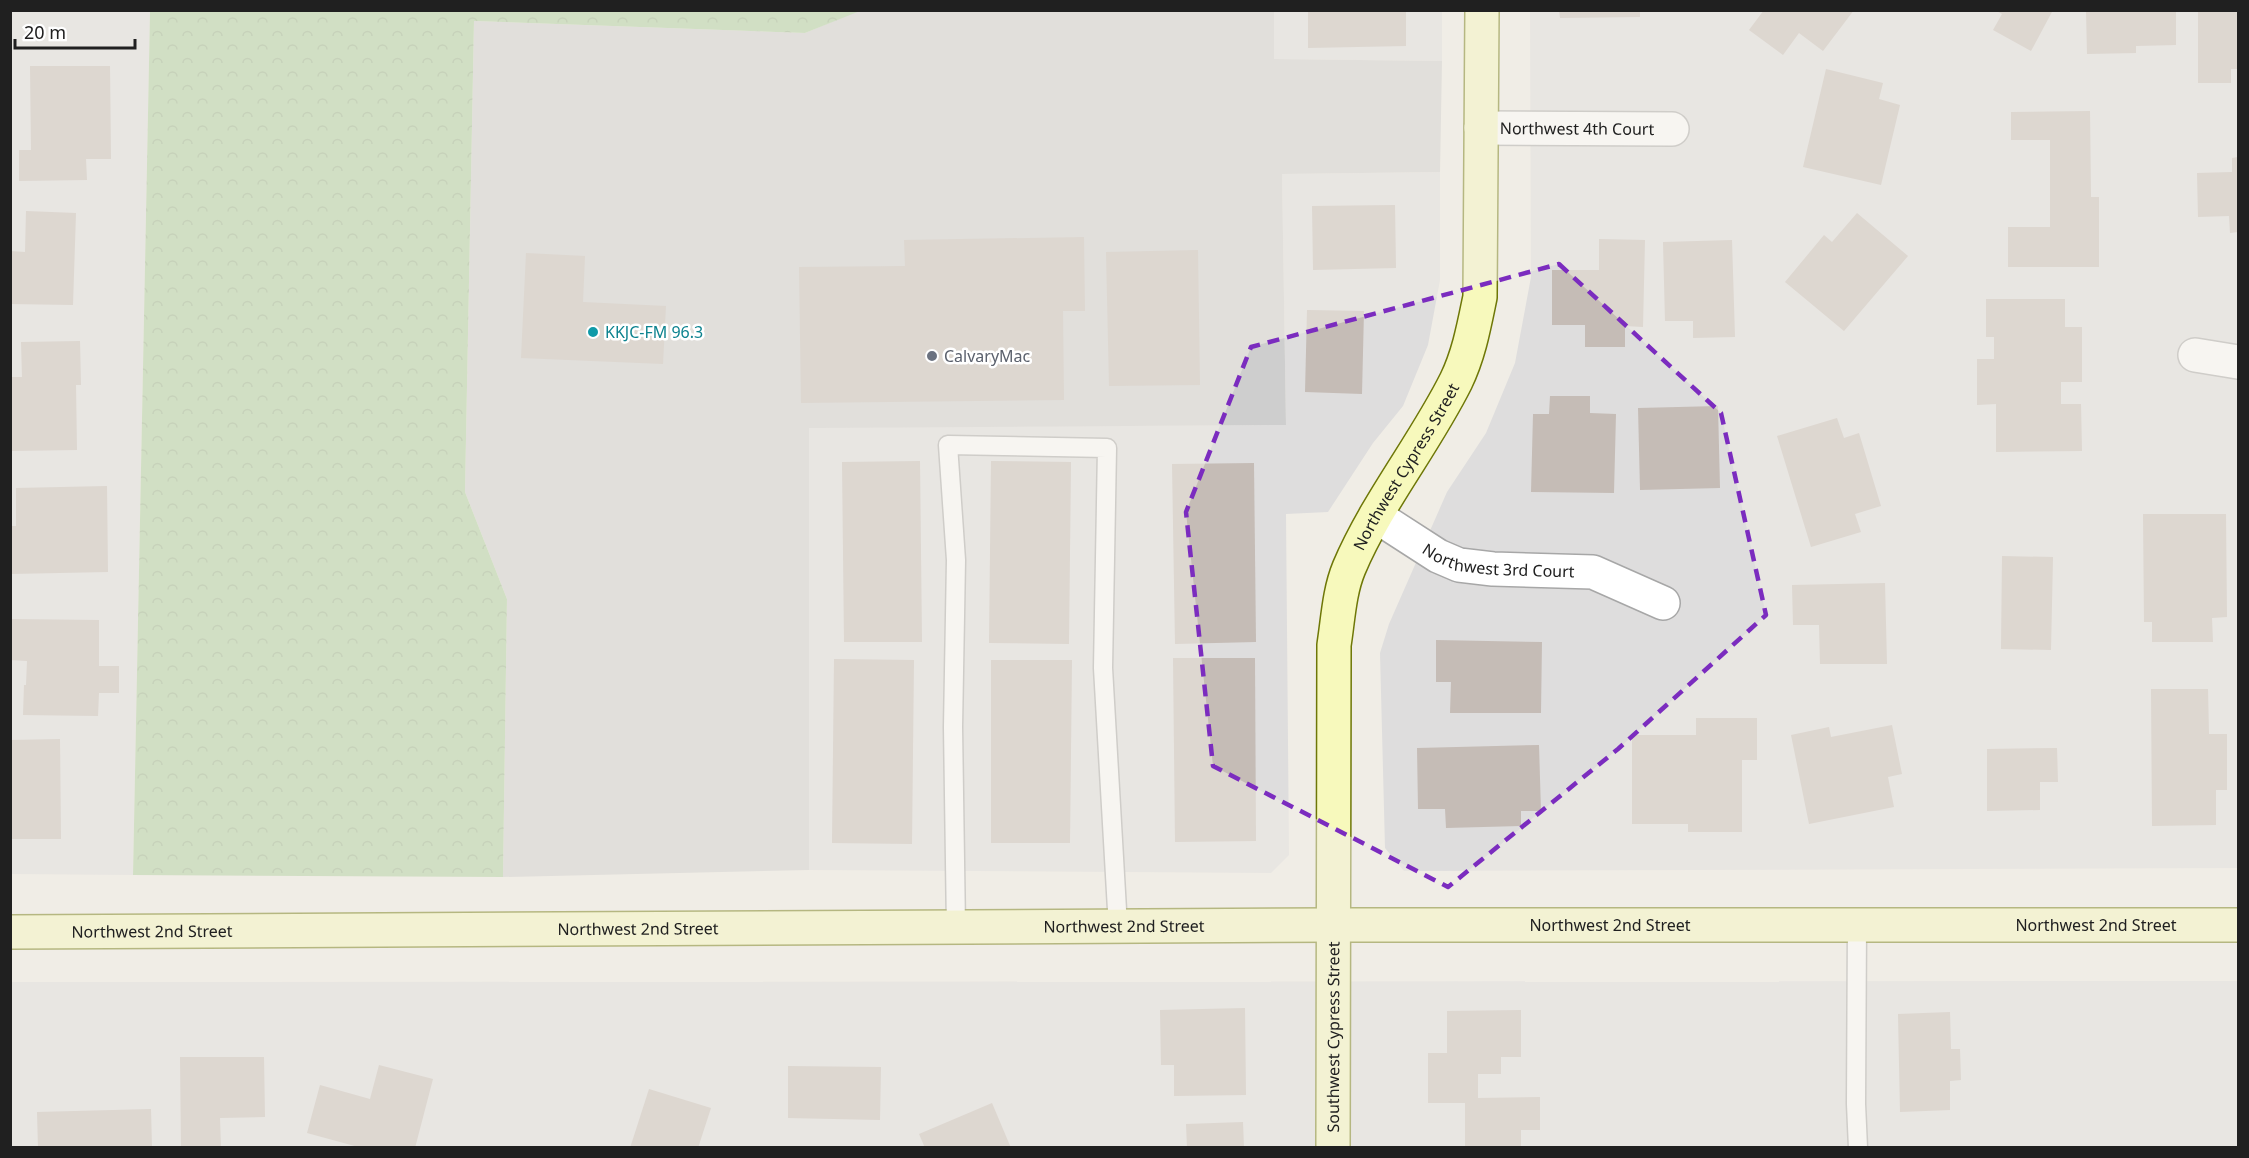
<svg xmlns="http://www.w3.org/2000/svg" width="2249" height="1158" font-family="'Noto Sans',sans-serif">
<style>
.residential{fill:#dedddd}
.religious{fill:#cecece}
.forest{fill:url(#forest-crowns)}
.building{fill:#c5bcb6}
.lines{fill:none;stroke-linecap:round;stroke-linejoin:round}
.lane-casing{stroke:#a7a7a7;stroke-width:21}
.street-casing{stroke:#a7a7a7;stroke-width:36}
.secondary-casing{stroke:#6e7707;stroke-width:36}
.lane{stroke:#fff;stroke-width:18}
.street{stroke:#fff;stroke-width:33}
.secondary{stroke:#f7f9bc;stroke-width:33}
.marked{fill:none;stroke:#7b2cbf;stroke-width:4.5;stroke-dasharray:12 8;stroke-linejoin:round}
.culture-dot{fill:#0f9aa8;stroke:#fff;stroke-width:2}
.worship-dot{fill:#6b7280;stroke:#fff;stroke-width:2}
.labels{text-anchor:middle;dominant-baseline:central;stroke-width:5;stroke-linejoin:round;paint-order:stroke}
.street-label{font-size:16px;fill:#202020;stroke:#fff}
.culture-label{font-size:16px;fill:#0d838f;stroke:#fff;text-anchor:start}
.worship-label{font-size:16px;fill:#5b616d;stroke:#fff;text-anchor:start}
</style>
<defs>
<pattern id="forest-crowns" width="20" height="18" patternUnits="userSpaceOnUse" patternTransform="scale(1.5)"><rect width="20" height="18" fill="#accf9c"/><path d="M2 6a3 3 0 1 1 6 0M12 15a3 3 0 1 1 6 0" fill="none" stroke="#94b186"/></pattern>
</defs>
<rect width="100%" height="100%" fill="#f0ede6"/>
<g class="residential">
<path d="M11 11H150L133 875 11 874Z"/>
<path d="M1274 11H1442V61L1274 59Z"/>
<path d="M1530 11H2238V868L1404 871 1385 848 1380 653 1389 624 1447 492 1486 433 1515 363 1531 277Z"/>
<path d="M1440 172V280L1428 345 1403 406 1373 443 1328 512 1286 514 1289 855 1271 873 809 870V427L1286 425 1282 174Z"/>
<path d="M2238 981V1147H11L10 982Z"/>
</g>
<path class="religious" d="M860 10H1274V59L1442 61 1440 172 1282 174 1286 425 809 428V870L503 877 507 599 465 492 474 21 805 33Z"/>
<path class="forest" d="M150 11H860L805 33 474 21 465 492 507 599 503 877 133 875Z"/>
<g class="building">
<path d="M1308 10H1406V46L1308 48Z"/>
<path d="M1559 10H1640V17L1560 18Z"/>
<path d="M1764 10H1854L1823 51 1799 33 1783 55 1749 30Z"/>
<path d="M1995 10H2053L2031 51 1993 30 2002 14Z"/>
<path d="M2086 10H2176V45L2136 46V53L2087 54Z"/>
<path d="M2198 10H2238V69H2231V83H2198Z"/>
<path d="M30 66H110L111 159H86L87 180 19 181V150H31Z"/>
<path d="M1826 69 1883 83 1879 99 1900 105 1881 185 1803 167Z"/>
<path d="M2090 111 2091 197H2099V267H2008V227H2050V140H2011V112Z"/>
<path d="M2238 157V232L2230 233 2229 216 2198 217 2197 173 2232 172V158Z"/>
<path d="M1395 205 1396 268 1313 270 1312 206Z"/>
<path d="M26 211 76 213 73 305 10 304V251L25 252Z"/>
<path d="M1857 213 1908 256 1844 331 1785 282 1824 235 1832 242Z"/>
<path d="M1084 237 1085 311H1063L1064 400 801 403 799 267 905 266 904 240Z"/>
<path d="M1599 239 1645 240 1643 327 1625 326V347H1585V325H1552V270H1599Z"/>
<path d="M1732 240 1735 337 1693 338V321H1665L1663 242Z"/>
<path d="M1198 250 1200 385 1109 386 1106 252Z"/>
<path d="M526 253 585 256 583 302 666 306 663 364 521 358Z"/>
<path d="M1986 299H2065V327H2082V382H2061V404H2081L2082 451 1996 452V404L1977 405V359H1994V337H1986Z"/>
<path d="M1307 310 1364 311 1362 394 1305 392Z"/>
<path d="M80 341 81 385H76L77 450 10 451V377H22L21 342Z"/>
<path d="M1550 396H1590V413L1616 414 1614 493 1531 492 1533 414H1549Z"/>
<path d="M1718 406 1720 488 1640 490 1638 408Z"/>
<path d="M1837 418 1844 438 1859 433 1881 506 1855 514 1861 532 1811 547 1777 436Z"/>
<path d="M920 461 922 642H844L842 462Z"/>
<path d="M991 461 1071 462 1069 644 989 643Z"/>
<path d="M1254 463 1256 642 1175 644 1172 464Z"/>
<path d="M107 486 108 572 10 574V526H16V488Z"/>
<path d="M2143 514H2226L2227 617 2212 618 2213 642H2152V622H2144Z"/>
<path d="M2002 556 2053 557 2051 650 2001 649Z"/>
<path d="M1885 583 1887 664H1820L1819 625H1793L1792 585Z"/>
<path d="M10 619 99 620V666H119V693H99L98 716 23 715 24 685H26L27 661 10 660Z"/>
<path d="M1436 640 1542 642 1541 713H1450L1451 682H1436Z"/>
<path d="M1173 658H1255L1256 841 1175 842Z"/>
<path d="M834 659 914 660 912 844 832 843Z"/>
<path d="M991 660H1072L1070 843H991Z"/>
<path d="M2151 689H2208L2209 734H2227V790H2216V825L2152 826Z"/>
<path d="M1696 718H1757V760H1742V832H1688V824H1632V735H1696Z"/>
<path d="M1892 725 1902 774 1888 777 1894 807 1809 824 1791 735 1829 727 1831 737Z"/>
<path d="M60 739 61 839H10V740Z"/>
<path d="M1539 745 1541 811H1521V826L1446 828 1445 809H1418L1417 748Z"/>
<path d="M2057 748 2058 782H2040V810L1987 811V749Z"/>
<path d="M1245 1008 1246 1095 1174 1096V1065H1161L1160 1010Z"/>
<path d="M1521 1010V1057H1501V1074H1478V1098L1540 1097V1130H1521V1148H1465V1103H1428V1053H1447V1011Z"/>
<path d="M1950 1012 1951 1049H1960L1961 1080 1950 1081V1110L1900 1112 1898 1014Z"/>
<path d="M180 1057H264L265 1117 220 1118 221 1148H181Z"/>
<path d="M379 1065 433 1079 415 1148H362L307 1133 320 1085 370 1099Z"/>
<path d="M788 1066 881 1067 880 1120 788 1118Z"/>
<path d="M649 1089 711 1108 698 1148H630Z"/>
<path d="M992 1103 1011 1148H925L919 1134Z"/>
<path d="M151 1109 152 1148H38L37 1112Z"/>
<path d="M1243 1122 1244 1148H1187L1186 1124Z"/>
</g>
<g class="lines">
<defs>
<g id="lane">
<path d="M1857 925 1856 1104 1858 1148"/>
<path d="M956 928 953 727 956 560 948 445 1107 448 1103 668 1118 927"/>
</g>
<g id="street">
<path id="s1" d="M1481 128 1672 129"/>
<path d="M2195 355 2238 362"/>
<path id="s2" d="M1376 516 1438 556 1459 565 1493 569 1593 572 1663 603"/>
</g>
<g id="secondary">
<path id="s3" d="M10 932 1333 925H2238"/>
<path id="s4" d="M1333 1148 1334 645C1338 620 1339 592 1349 568 1377 502 1424 445 1456 381 1469 354 1474 326 1480 297L1482 10"/>
</g>
</defs>
<use href="#lane" class="lane-casing"/>
<use href="#street" class="street-casing"/>
<use href="#secondary" class="secondary-casing"/>
<use href="#lane" class="lane"/>
<use href="#street" class="street"/>
<use href="#secondary" class="secondary"/>
</g>
<path d="M0 0H2249V1158H0ZM1559 264 1721 413 1766 615 1618 749 1448 887 1213 766 1186 512 1251 347Z" fill="#f0ede6" fill-opacity=".55" fill-rule="evenodd"/>
<path class="marked" d="M1559 264 1721 413 1766 615 1618 749 1448 887 1213 766 1186 512 1251 347Z"/>
<circle class="culture-dot" cx="593" cy="332" r="6"/>
<circle class="worship-dot" cx="932" cy="356" r="6"/>
<g class="labels">
<g class="street-label">
<text stroke="none"><textPath href="#s1" startOffset="96">Northwest 4th Court</textPath></text>
<text stroke="none"><textPath href="#s4" startOffset="698">Northwest Cypress Street</textPath></text>
<text stroke="none"><textPath href="#s2" startOffset="135">Northwest 3rd Court</textPath></text>
<text stroke="none"><textPath href="#s3" startOffset="1600">Northwest 2nd Street</textPath></text>
<text stroke="none"><textPath href="#s3" startOffset="2086">Northwest 2nd Street</textPath></text>
<text stroke="none"><textPath href="#s3" startOffset="1114">Northwest 2nd Street</textPath></text>
<text stroke="none"><textPath href="#s3" startOffset="628">Northwest 2nd Street</textPath></text>
<text stroke="none"><textPath href="#s3" startOffset="142">Northwest 2nd Street</textPath></text>
<text stroke="none"><textPath href="#s4" startOffset="111">Southwest Cypress Street</textPath></text>
</g>
<g class="culture-label">
<text x="605" y="332">KKJC-FM 96.3</text>
</g>
<g class="worship-label">
<text x="944" y="356">CalvaryMac</text>
</g>
</g>
<rect width="2249" height="1158" fill="none" stroke="#202020" stroke-width="24"/>
<path d="M15 39v9h120v-9" fill="none" stroke="#202020" stroke-width="3"/>
<text x="24" y="39" font-size="18" fill="#202020" stroke="#ffffff" stroke-width="4.5" paint-order="stroke">20 m</text>
</svg>
